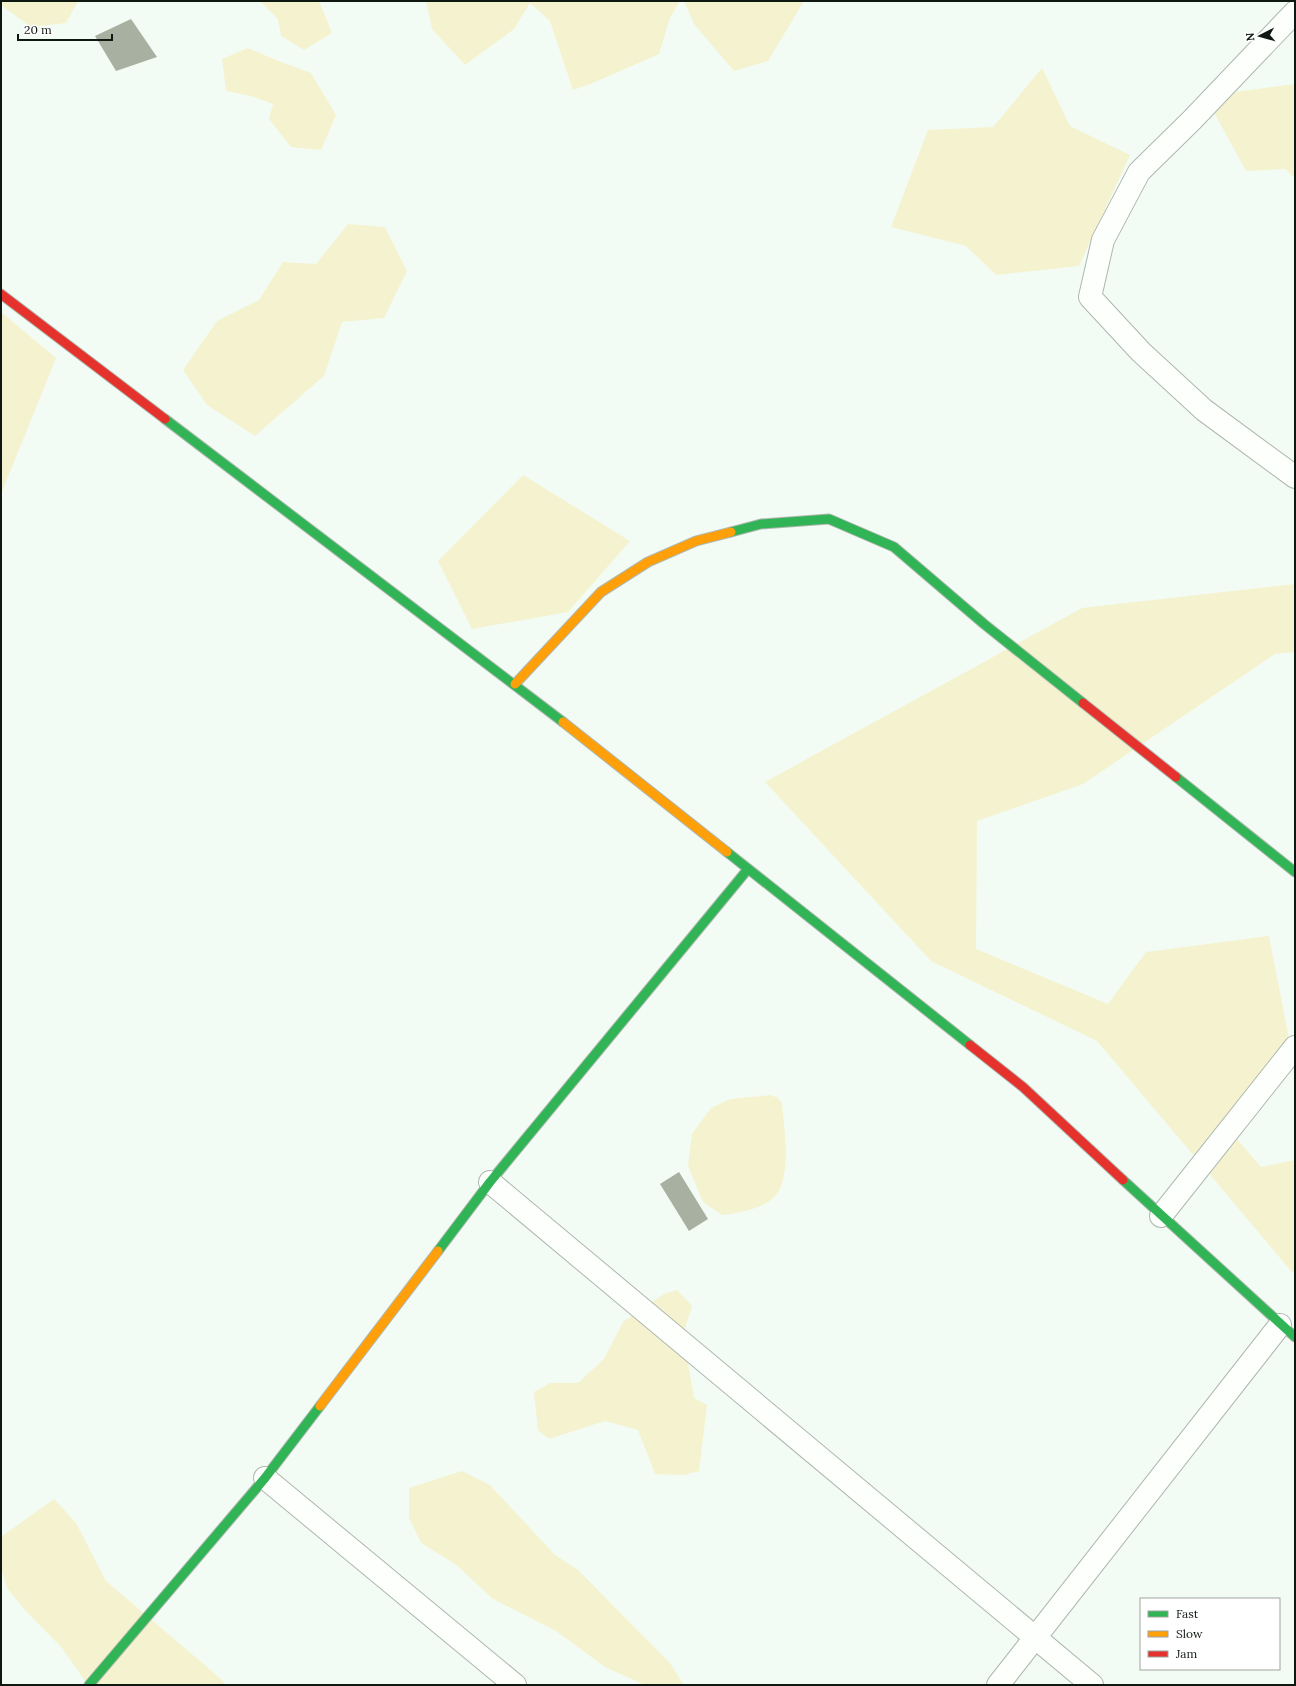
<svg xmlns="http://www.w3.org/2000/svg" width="1296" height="1686" font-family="Lora,serif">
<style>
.green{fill:#f5f3cf}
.building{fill:#a8b0a1}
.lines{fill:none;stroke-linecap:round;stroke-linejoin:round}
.street-casing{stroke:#aeb7af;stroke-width:24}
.fast-casing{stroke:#aeb7af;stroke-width:11}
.slow-casing{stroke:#aeb7af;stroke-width:11}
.jam-casing{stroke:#aeb7af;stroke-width:11}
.street{stroke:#fdfffd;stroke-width:22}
.fast{stroke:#30b455;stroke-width:9}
.slow{stroke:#ff9f0a;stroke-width:9}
.jam{stroke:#e5322d;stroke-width:9}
</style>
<rect width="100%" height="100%" fill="#f2fcf4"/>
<g class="green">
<path d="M1 1H78L66 23 31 27 1 5Z"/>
<path d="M261 1H319L332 33 304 50 281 36 278 19 261 2Z"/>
<path d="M426 1H680L670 18 659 54 593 83 573 90 550 21 530 3 514 29 465 65 432 29Z"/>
<path d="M684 1H804L768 61 734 71 694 24Z"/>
<path d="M248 48 276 60 311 73 336 115 321 150 291 147 269 119 273 104 251 96 226 91 222 59Z"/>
<path d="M1042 68 1070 126 1130 155 1079 266 996 275 966 246 891 227 928 130 993 127Z"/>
<path d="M1295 84V179L1286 169 1246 171 1205 96Z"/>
<path d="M348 224 385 227 407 271 384 318 342 322 324 376 255 436 207 405 183 370 217 321 259 300 283 262 316 264Z"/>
<path d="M1 312 56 358 1 494Z"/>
<path d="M523 475 630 541 568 612 472 629 438 561Z"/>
<path d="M1295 584V652L1275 654 1083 784 977 821 976 949 1108 1004 1146 952 1269 936 1291 1049 1229 1130 1261 1167 1295 1160V1271L1292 1272 1097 1041 931 961 765 782 1082 608Z"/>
<path d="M771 1095 778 1098 782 1103C784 1127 792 1175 776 1195 764 1209 739 1213 722 1215L703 1202 688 1166 692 1134 711 1108 730 1099Z"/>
<path d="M677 1290 692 1306 683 1335 694 1398 707 1405 699 1471 684 1475 655 1474 638 1430 605 1421 549 1439 538 1430 534 1392 550 1383H578L604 1359 623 1322 664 1294Z"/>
<path d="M462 1471 490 1485 555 1555 578 1570 670 1663 684 1685H645L605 1667 556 1631 493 1599 455 1564 421 1543 409 1518V1488Z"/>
<path d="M54 1499 76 1523 106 1581 221 1679 225 1685H88L62 1648 25 1610 7 1588 1 1568V1537Z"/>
</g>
<g class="building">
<path d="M131 19 157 57 116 71 95 36Z"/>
<path d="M679 1172 708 1219 689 1231 660 1184Z"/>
</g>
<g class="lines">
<defs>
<g id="street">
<path d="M1295 12 1192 120 1139 172 1103 240 1090 297 1141 352 1204 410 1295 477"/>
<path d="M490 1182 1092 1685"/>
<path d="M1161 1216 1295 1047"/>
<path d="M265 1478 515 1685"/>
<path d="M998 1685 1280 1325"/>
</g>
<g id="fast">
<path d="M165 419 563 722"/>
<path d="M731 532 761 524 829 519 894 547 984 624 1083 703"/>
<path d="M1176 777 1295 872"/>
<path d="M727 852 970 1045"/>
<path d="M1123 1180 1295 1337"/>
<path d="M438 1251 490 1182 748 869"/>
<path d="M89 1685 265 1478 320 1406"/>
</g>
<g id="slow">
<path d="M515 684 601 592 648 562 696 541 731 532"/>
<path d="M563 722 727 852"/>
<path d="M320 1406 438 1251"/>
</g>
<g id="jam">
<path d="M1 294 165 419"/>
<path d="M1083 703 1176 777"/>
<path d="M970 1045 1023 1087 1123 1180"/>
</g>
</defs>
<use href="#street" class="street-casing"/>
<use href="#fast" class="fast-casing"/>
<use href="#slow" class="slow-casing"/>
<use href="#jam" class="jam-casing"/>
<use href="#street" class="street"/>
<use href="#fast" class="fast"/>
<use href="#slow" class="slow"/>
<use href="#jam" class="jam"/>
</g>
<rect width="1296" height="1686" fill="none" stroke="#0f1810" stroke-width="4"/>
<rect x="1140" y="1598" width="140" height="72" fill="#ffffff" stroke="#9fa39f"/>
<rect x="1148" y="1611" width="20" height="6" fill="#30b455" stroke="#9fa39f"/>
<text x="1176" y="1618" font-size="12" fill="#0f1810">Fast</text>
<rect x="1148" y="1631" width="20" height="6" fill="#ff9f0a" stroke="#9fa39f"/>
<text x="1176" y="1638" font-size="12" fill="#0f1810">Slow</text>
<rect x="1148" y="1651" width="20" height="6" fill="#e5322d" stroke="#9fa39f"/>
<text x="1176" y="1658" font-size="12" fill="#0f1810">Jam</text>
<g transform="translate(1260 36) rotate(264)" stroke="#ffffff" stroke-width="3" paint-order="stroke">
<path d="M0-3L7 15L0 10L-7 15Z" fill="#0f1810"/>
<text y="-6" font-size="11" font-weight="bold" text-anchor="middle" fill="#0f1810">N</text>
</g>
<path d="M18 34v6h94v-6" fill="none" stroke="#0f1810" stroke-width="2"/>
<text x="24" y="34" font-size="12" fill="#0f1810" stroke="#ffffff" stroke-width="3" paint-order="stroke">20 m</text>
</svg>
